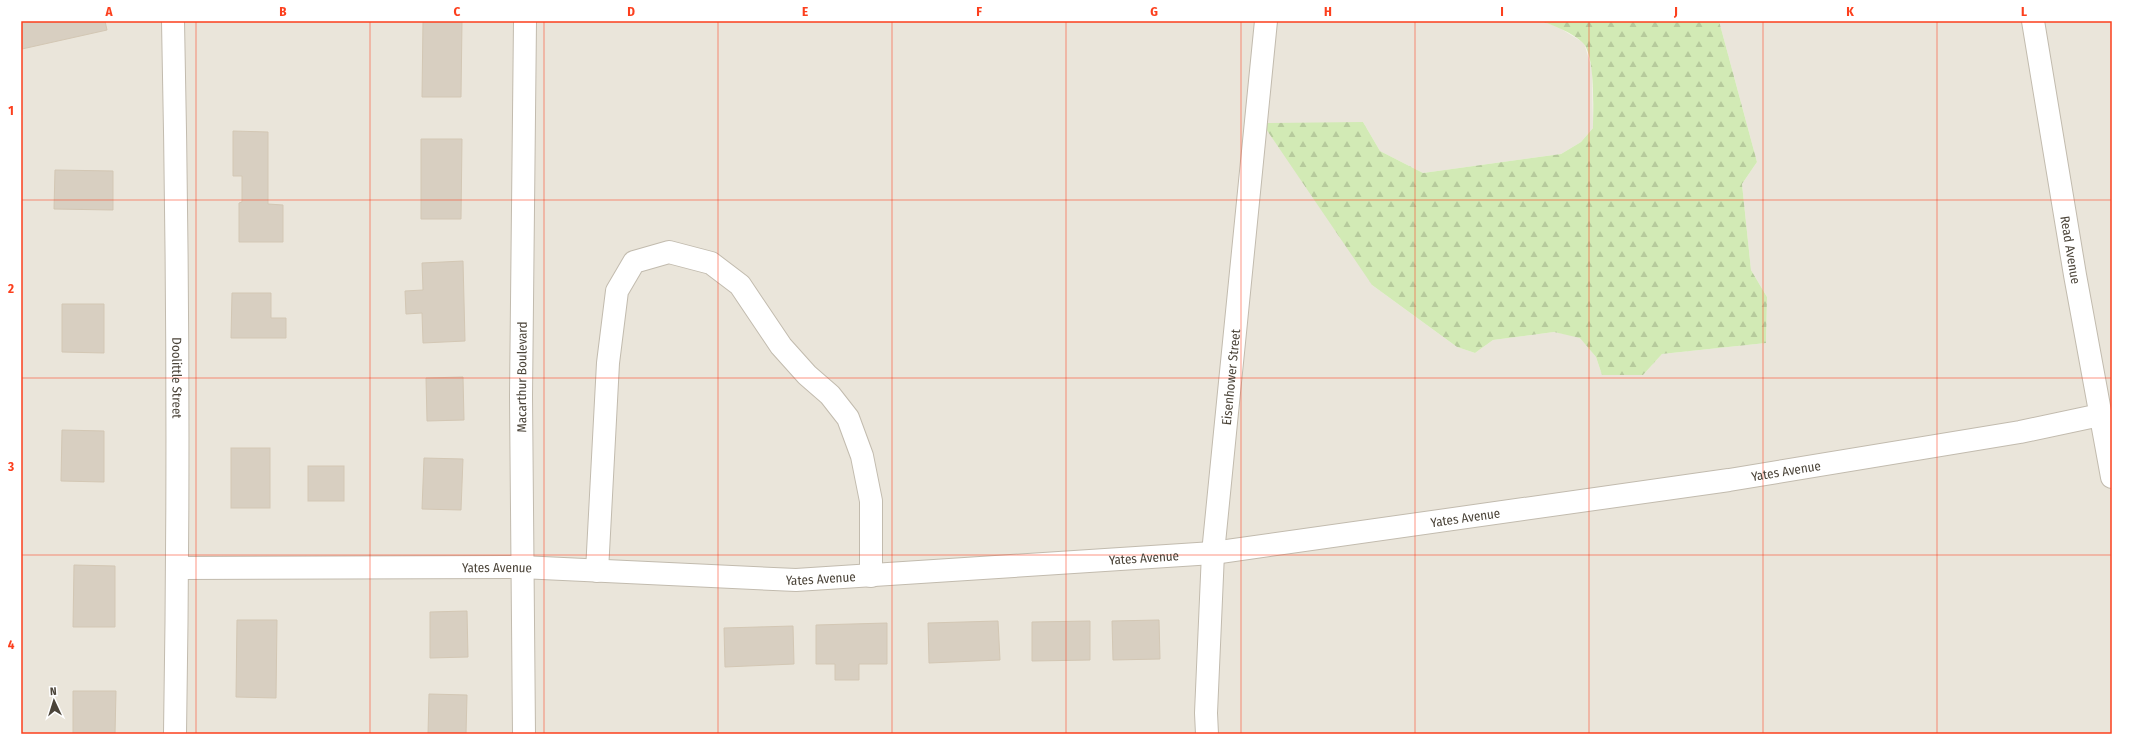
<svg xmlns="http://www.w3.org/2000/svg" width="2133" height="755" font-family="'Fira Sans Condensed',sans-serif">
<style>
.residential{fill:#eae5da}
.forest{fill:url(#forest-firs)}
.building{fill:#d8cfc1;stroke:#d3c7b4}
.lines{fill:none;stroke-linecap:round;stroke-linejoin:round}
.minor-casing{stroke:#c2bbae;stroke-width:24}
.minor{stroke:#fff;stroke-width:22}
.grid{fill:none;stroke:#fc3f1d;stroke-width:1;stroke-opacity:0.55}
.labels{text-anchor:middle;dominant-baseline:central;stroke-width:4;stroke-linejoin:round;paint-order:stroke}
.street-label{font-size:13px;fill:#4b4439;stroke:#fff}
.neatline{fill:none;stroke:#fc3f1d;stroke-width:1.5}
.grid-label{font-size:13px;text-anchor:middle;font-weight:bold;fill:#fc3f1d}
</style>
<defs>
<pattern id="forest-firs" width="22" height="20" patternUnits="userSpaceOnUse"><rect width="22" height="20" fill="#d2eab5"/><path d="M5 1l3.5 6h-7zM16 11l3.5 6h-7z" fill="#b6ca9c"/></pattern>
</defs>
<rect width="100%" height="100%" fill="#f6f3ec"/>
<path class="residential" d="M21 21H1541L1558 27 1584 43 1592 69 1593 128 1581 142 1561 154 1423 173 1380 151 1363 122 1372 285 1457 347 1475 353 1493 340 1554 332 1580 337 1596 357 1602 375H1643L1662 354 1766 343 1767 297 1751 270 1742 184 1757 162 1719 21H2112V734H21Z"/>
<path class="forest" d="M1541 21H1719L1757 162 1742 184 1751 270 1767 297 1766 343 1662 354 1643 375H1602L1596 357 1580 338 1554 332 1493 340 1475 353 1457 347 1372 285 1262 123 1363 122 1380 151 1423 173 1561 154 1581 142 1593 128C1593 110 1596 54 1582 42 1571 32 1555 26 1541 21Z"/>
<g class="building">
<path d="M21 21H105L107 30 22 49Z"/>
<path d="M423 21H462L461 97H422Z"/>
<path d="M233 131 268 132V204L283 205V242H239V203L242 202V176H233Z"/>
<path d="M421 139H462L461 219H421Z"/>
<path d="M55 170 113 171V210L54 209Z"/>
<path d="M463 261 465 341 423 343 422 313 406 314 405 291 423 290 422 263Z"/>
<path d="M232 293H271V318H286V338H231Z"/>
<path d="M62 304H104V353L62 352Z"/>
<path d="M463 377 464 420 427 421 426 378Z"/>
<path d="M62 430 104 431V482L61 481Z"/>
<rect x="231" y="448" width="39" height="60"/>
<path d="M424 458 463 459 461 510 422 509Z"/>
<rect x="308" y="466" width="36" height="35"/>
<path d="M74 565 115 566V627H73Z"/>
<path d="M467 611 468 657 430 658V612Z"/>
<path d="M237 620H277L276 698 236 697Z"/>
<path d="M1159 620 1160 659 1113 660 1112 621Z"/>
<path d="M998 621 1000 660 929 663 928 623Z"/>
<path d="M1090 621V660L1032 661V622Z"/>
<path d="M887 623V664H859V680H835V664H816V625Z"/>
<path d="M793 626 794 664 725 667 724 628Z"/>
<path d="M73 691H116L115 734H73Z"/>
<path d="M429 694 467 695 466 734H428Z"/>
</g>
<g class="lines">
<defs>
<g id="minor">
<path id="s1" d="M173 21C178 259 179 496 175 734"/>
<path id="s2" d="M2033 21 2075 275 2112 477"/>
<path id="s3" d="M178 568 521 567 796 580 1213 553 1729 480 2020 432 2100 415"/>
<path d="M597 571 608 363 617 291 634 262 669 252 711 263 740 285 781 346 807 375 830 395 848 418 862 456 871 501V576"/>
<path id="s4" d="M524 734 521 396 525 21"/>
<path id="s5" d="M1207 734 1206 713 1213 553 1266 21"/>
</g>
</defs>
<use href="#minor" class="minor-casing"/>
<use href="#minor" class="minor"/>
</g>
<path class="grid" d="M196 21V734M370 21V734M544 21V734M718 21V734M892 21V734M1066 21V734M1241 21V734M1415 21V734M1589 21V734M1763 21V734M1937 21V734M21 200H2112M21 378H2112M21 555H2112"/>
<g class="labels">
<g class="street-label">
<text stroke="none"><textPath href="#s2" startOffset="232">Read Avenue</textPath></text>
<text stroke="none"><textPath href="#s1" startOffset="357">Doolittle Street</textPath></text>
<text stroke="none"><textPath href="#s5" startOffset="358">Eisenhower Street</textPath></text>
<text stroke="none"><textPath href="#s4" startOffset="357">Macarthur Boulevard</textPath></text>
<text stroke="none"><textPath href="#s3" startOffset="1615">Yates Avenue</textPath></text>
<text stroke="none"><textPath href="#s3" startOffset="1291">Yates Avenue</textPath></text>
<text stroke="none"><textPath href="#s3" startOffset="967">Yates Avenue</textPath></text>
<text stroke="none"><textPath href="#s3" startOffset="319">Yates Avenue</textPath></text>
<text stroke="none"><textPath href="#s3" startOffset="643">Yates Avenue</textPath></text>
</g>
</g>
<rect width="2133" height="755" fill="none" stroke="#ffffff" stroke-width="44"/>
<g transform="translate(54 701) rotate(356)" stroke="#ffffff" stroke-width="3" paint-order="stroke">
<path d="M0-3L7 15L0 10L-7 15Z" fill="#4b4439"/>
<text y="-6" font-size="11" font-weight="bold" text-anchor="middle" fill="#4b4439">N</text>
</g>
<rect x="22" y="22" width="2089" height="711" class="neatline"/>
<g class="grid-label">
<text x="109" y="16">A</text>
<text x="283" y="16">B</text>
<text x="457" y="16">C</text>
<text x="631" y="16">D</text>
<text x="805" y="16">E</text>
<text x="979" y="16">F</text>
<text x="1154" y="16">G</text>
<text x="1328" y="16">H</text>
<text x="1502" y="16">I</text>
<text x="1676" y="16">J</text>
<text x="1850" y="16">K</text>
<text x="2024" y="16">L</text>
<text x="11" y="115">1</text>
<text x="11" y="293">2</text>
<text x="11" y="471">3</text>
<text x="11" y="649">4</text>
</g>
</svg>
